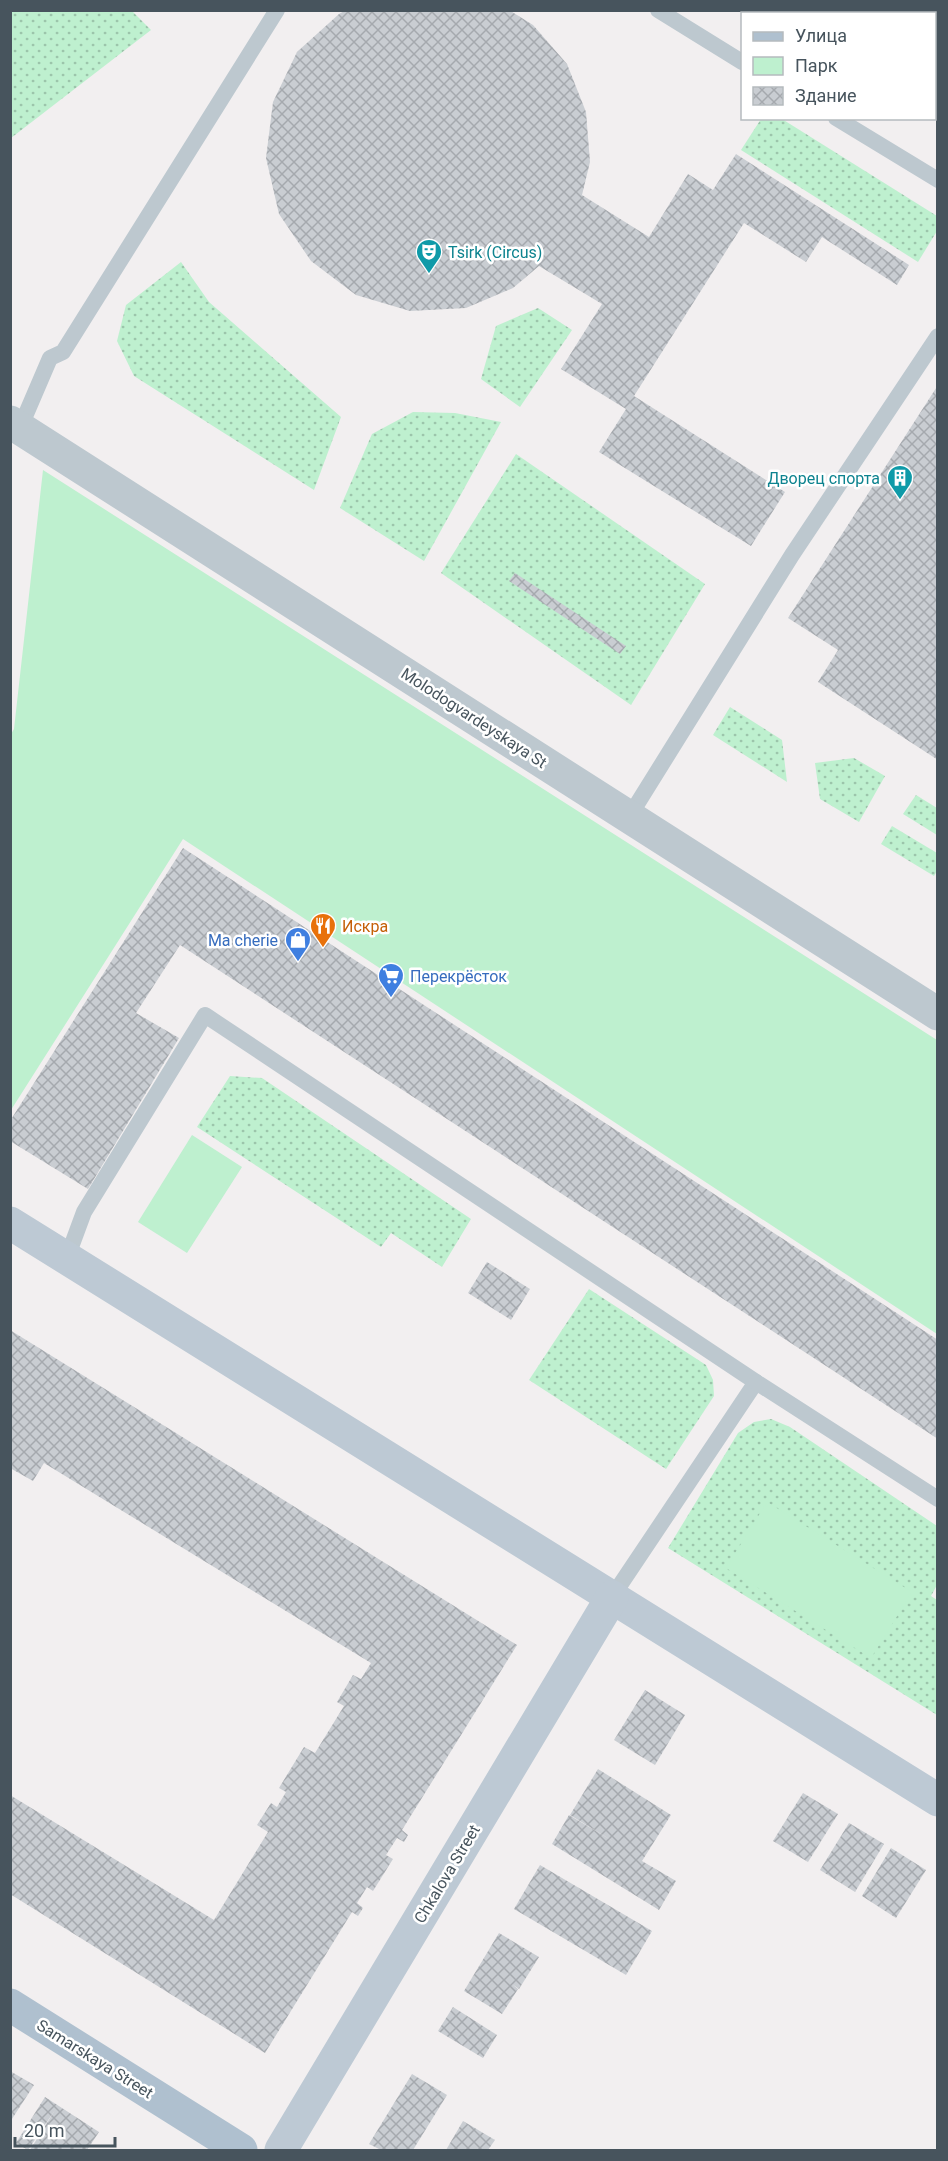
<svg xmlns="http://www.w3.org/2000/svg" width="948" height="2161" font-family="Roboto,sans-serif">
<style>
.grass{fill:url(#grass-dots)}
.park{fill:#bef0cf}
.building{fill:url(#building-cross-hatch)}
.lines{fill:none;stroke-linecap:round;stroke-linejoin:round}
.lane{stroke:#bdc8cf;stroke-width:16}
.street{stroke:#bdc8cf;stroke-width:33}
.secondary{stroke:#bdc9d4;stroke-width:33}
.primary{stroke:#afc0cf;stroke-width:33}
.labels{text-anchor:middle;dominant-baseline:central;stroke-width:5;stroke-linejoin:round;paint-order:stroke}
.culture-label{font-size:16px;fill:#0d838f;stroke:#fff;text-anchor:start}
.street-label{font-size:16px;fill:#47545d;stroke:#fff}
.food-label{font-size:16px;fill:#c56008;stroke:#fff;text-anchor:start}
.shop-label{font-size:16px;fill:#366cbe;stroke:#fff;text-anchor:end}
</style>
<defs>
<pattern id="grass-dots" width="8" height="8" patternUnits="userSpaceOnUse" patternTransform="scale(1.5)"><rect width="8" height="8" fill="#bef0cf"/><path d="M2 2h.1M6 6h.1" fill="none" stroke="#9cc5ab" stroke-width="1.8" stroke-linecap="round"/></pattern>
<pattern id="building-cross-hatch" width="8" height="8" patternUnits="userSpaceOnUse" patternTransform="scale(1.5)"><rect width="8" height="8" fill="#c9cdd2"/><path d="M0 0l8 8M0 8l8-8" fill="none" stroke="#a5a9ae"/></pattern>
</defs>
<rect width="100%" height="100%" fill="#f2eff0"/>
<g class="grass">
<path d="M10 11H132L151 30 11 138Z"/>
<path d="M761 119H782L937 216V231L918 262 741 150Z"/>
<path d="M181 262 209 302 341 417 314 490 134 376 117 341 126 305Z"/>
<path d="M538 308 572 330 520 407 481 379 496 326Z"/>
<path d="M413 412 455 413 501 422 424 561 340 508 372 434Z"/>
<path d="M516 454 705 584 631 705 441 573Z"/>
<path d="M730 707 782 740 787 782 713 735Z"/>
<path d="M854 758 885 776 859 822 820 799 815 763Z"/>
<path d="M916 795 937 808V835L903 814Z"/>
<path d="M892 826 937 853V871L934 876 881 844Z"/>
<path d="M230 1076 262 1078 471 1219 442 1267 391 1233 381 1247 197 1127Z"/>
<path d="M589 1289 706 1365 713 1380 714 1396 666 1469 529 1380Z"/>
<path d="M771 1419 790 1427 937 1526V1585L931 1596 937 1600V1715L668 1548 738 1433 754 1422Z"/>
</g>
<g class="park">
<path d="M43 470 937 1040V1334L183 839 11 1110V734L14 729Z"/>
<path d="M192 1135 242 1167 187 1253 138 1222Z"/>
<path d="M767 1502 912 1592 871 1658 726 1568Z"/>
</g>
<g class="building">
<path d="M346 10H509L533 25 567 64 586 112 590 162 582 195 649 237 688 174 713 190 736 154 909 265 897 285 822 237 806 262 744 223 634 396 785 492 751 546 599 452 626 409 561 369 602 304 539 266 513 288 466 308 410 311 356 295 311 261 279 214 266 158 273 102 297 52 339 14Z"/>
<path d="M938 385V760L818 682 838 650 788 618Z"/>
<path d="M515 573 626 646 620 654 509 581Z"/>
<path d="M183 848 938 1340V1439L180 945 136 1013 179 1038 88 1189 10 1141V1121Z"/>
<path d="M487 1262 530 1289 511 1320 468 1293Z"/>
<path d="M10 1330 517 1645 402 1830 408 1835 404 1842 397 1838 386 1855 393 1859 373 1891 367 1887 357 1903 363 1908 358 1916 352 1912 265 2053 10 1894V1795L214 1920 268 1832 257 1825 271 1803 277 1807 286 1792 279 1788 304 1747 315 1753 344 1706 337 1702 353 1675 361 1679 371 1663 44 1463 33 1481 10 1468Z"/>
<path d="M645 1690 685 1715 655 1765 614 1740Z"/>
<path d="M598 1769 671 1815 642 1861 676 1881 659 1910 552 1844 569 1815 616 1843 570 1815Z"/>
<path d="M803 1793 838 1814 808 1862 773 1841Z"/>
<path d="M849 1823 884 1844 855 1892 820 1870Z"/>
<path d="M891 1848 926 1870 896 1918 862 1896Z"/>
<path d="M540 1865 652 1931 626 1975 514 1909Z"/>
<path d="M499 1933 539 1957 519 1989 512 1984 518 1989 502 2014 464 1991Z"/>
<path d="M453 2007 497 2035 483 2058 438 2031Z"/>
<path d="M10 2071 34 2085 10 2122Z"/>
<path d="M412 2074 447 2095 413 2150H381L369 2144Z"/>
<path d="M45 2097 99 2132 87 2150H30L55 2110 28 2150 16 2143Z"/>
<path d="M463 2121 495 2140 488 2150H446Z"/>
</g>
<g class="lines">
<g class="lane">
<path d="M658 10 742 62"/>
<path d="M836 118 938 180"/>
<path d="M20 428 50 358 63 352 277 10"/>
<path d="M629 817 792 555 938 336"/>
<path d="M67 1258 84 1212 205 1015 756 1382 612 1597"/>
<path d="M756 1382 938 1499"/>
</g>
<path class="street" d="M10 422 938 1014"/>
<g class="secondary">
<path d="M10 1223 938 1800"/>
<path d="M281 2150 612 1597"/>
</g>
<path class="primary" d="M10 2005 241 2150"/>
</g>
<defs>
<symbol id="theatre-pin" viewBox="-11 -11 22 30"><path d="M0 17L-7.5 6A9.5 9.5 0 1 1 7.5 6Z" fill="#0f9aa8" stroke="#fff"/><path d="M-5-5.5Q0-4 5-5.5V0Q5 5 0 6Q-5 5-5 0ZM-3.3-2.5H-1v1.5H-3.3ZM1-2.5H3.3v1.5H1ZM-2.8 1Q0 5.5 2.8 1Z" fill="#fff"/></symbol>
<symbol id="building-pin" viewBox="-11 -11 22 30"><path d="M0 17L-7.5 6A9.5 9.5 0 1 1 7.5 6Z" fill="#0f9aa8" stroke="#fff"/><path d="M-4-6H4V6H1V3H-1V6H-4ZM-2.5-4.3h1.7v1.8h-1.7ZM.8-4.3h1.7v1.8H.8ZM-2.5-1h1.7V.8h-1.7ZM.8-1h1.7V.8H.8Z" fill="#fff"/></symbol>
<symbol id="restaurant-pin" viewBox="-11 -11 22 30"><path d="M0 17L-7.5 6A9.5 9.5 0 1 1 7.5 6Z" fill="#e8710a" stroke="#fff"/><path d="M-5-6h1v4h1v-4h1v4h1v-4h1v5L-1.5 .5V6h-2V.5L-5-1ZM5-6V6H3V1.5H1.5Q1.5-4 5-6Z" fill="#fff"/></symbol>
<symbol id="shop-pin" viewBox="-11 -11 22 30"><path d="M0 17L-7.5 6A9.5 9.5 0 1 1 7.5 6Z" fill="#3f7fe0" stroke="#fff"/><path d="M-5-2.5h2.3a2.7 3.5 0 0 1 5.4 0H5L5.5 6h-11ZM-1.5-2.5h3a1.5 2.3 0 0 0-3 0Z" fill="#fff"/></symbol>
<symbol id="supermarket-pin" viewBox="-11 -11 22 30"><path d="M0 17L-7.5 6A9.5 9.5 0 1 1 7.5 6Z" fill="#3f7fe0" stroke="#fff"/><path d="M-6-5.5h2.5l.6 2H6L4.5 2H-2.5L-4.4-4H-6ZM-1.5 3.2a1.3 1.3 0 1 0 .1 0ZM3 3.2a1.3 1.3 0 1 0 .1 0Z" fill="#fff"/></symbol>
</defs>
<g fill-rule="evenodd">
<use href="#theatre-pin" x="414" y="237" width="30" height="40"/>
<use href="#building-pin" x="885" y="463" width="30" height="40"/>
<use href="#restaurant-pin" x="308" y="911" width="30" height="40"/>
<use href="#shop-pin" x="283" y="925" width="30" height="40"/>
<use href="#supermarket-pin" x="376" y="961" width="30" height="40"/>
</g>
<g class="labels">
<g class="culture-label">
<text x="448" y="252">Tsirk (Circus)</text>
<text x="880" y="478" text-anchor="end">Дворец спорта</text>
</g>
<g class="street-label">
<text transform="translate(474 718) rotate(33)">Molodogvardeyskaya St</text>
<text transform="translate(447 1874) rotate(-59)">Chkalova Street</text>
<text transform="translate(95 2059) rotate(32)">Samarskaya Street</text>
</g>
<g class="food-label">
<text x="342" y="926">Искра</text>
</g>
<g class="shop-label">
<text x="278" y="940">Ma cherie</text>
<text x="410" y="976" text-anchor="start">Перекрёсток</text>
</g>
</g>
<rect width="948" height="2161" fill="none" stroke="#47545d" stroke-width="24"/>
<rect x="741" y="12" width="195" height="108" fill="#ffffff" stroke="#b5bbbe" stroke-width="1.5"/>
<rect x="753" y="32" width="30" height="9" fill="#afc0cf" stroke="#b5bbbe" stroke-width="1.5"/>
<text x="795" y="42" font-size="18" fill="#47545d">Улица</text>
<rect x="753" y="57" width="30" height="18" fill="#bef0cf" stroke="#b5bbbe" stroke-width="1.5"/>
<text x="795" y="72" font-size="18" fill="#47545d">Парк</text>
<rect x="753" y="87" width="30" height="18" fill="url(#building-cross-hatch)" stroke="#b5bbbe" stroke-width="1.5"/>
<text x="795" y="102" font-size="18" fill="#47545d">Здание</text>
<path d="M15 2137v9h100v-9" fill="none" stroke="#47545d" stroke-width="3"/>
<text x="24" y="2137" font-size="18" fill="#47545d" stroke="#ffffff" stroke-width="4.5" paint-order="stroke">20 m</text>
</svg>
